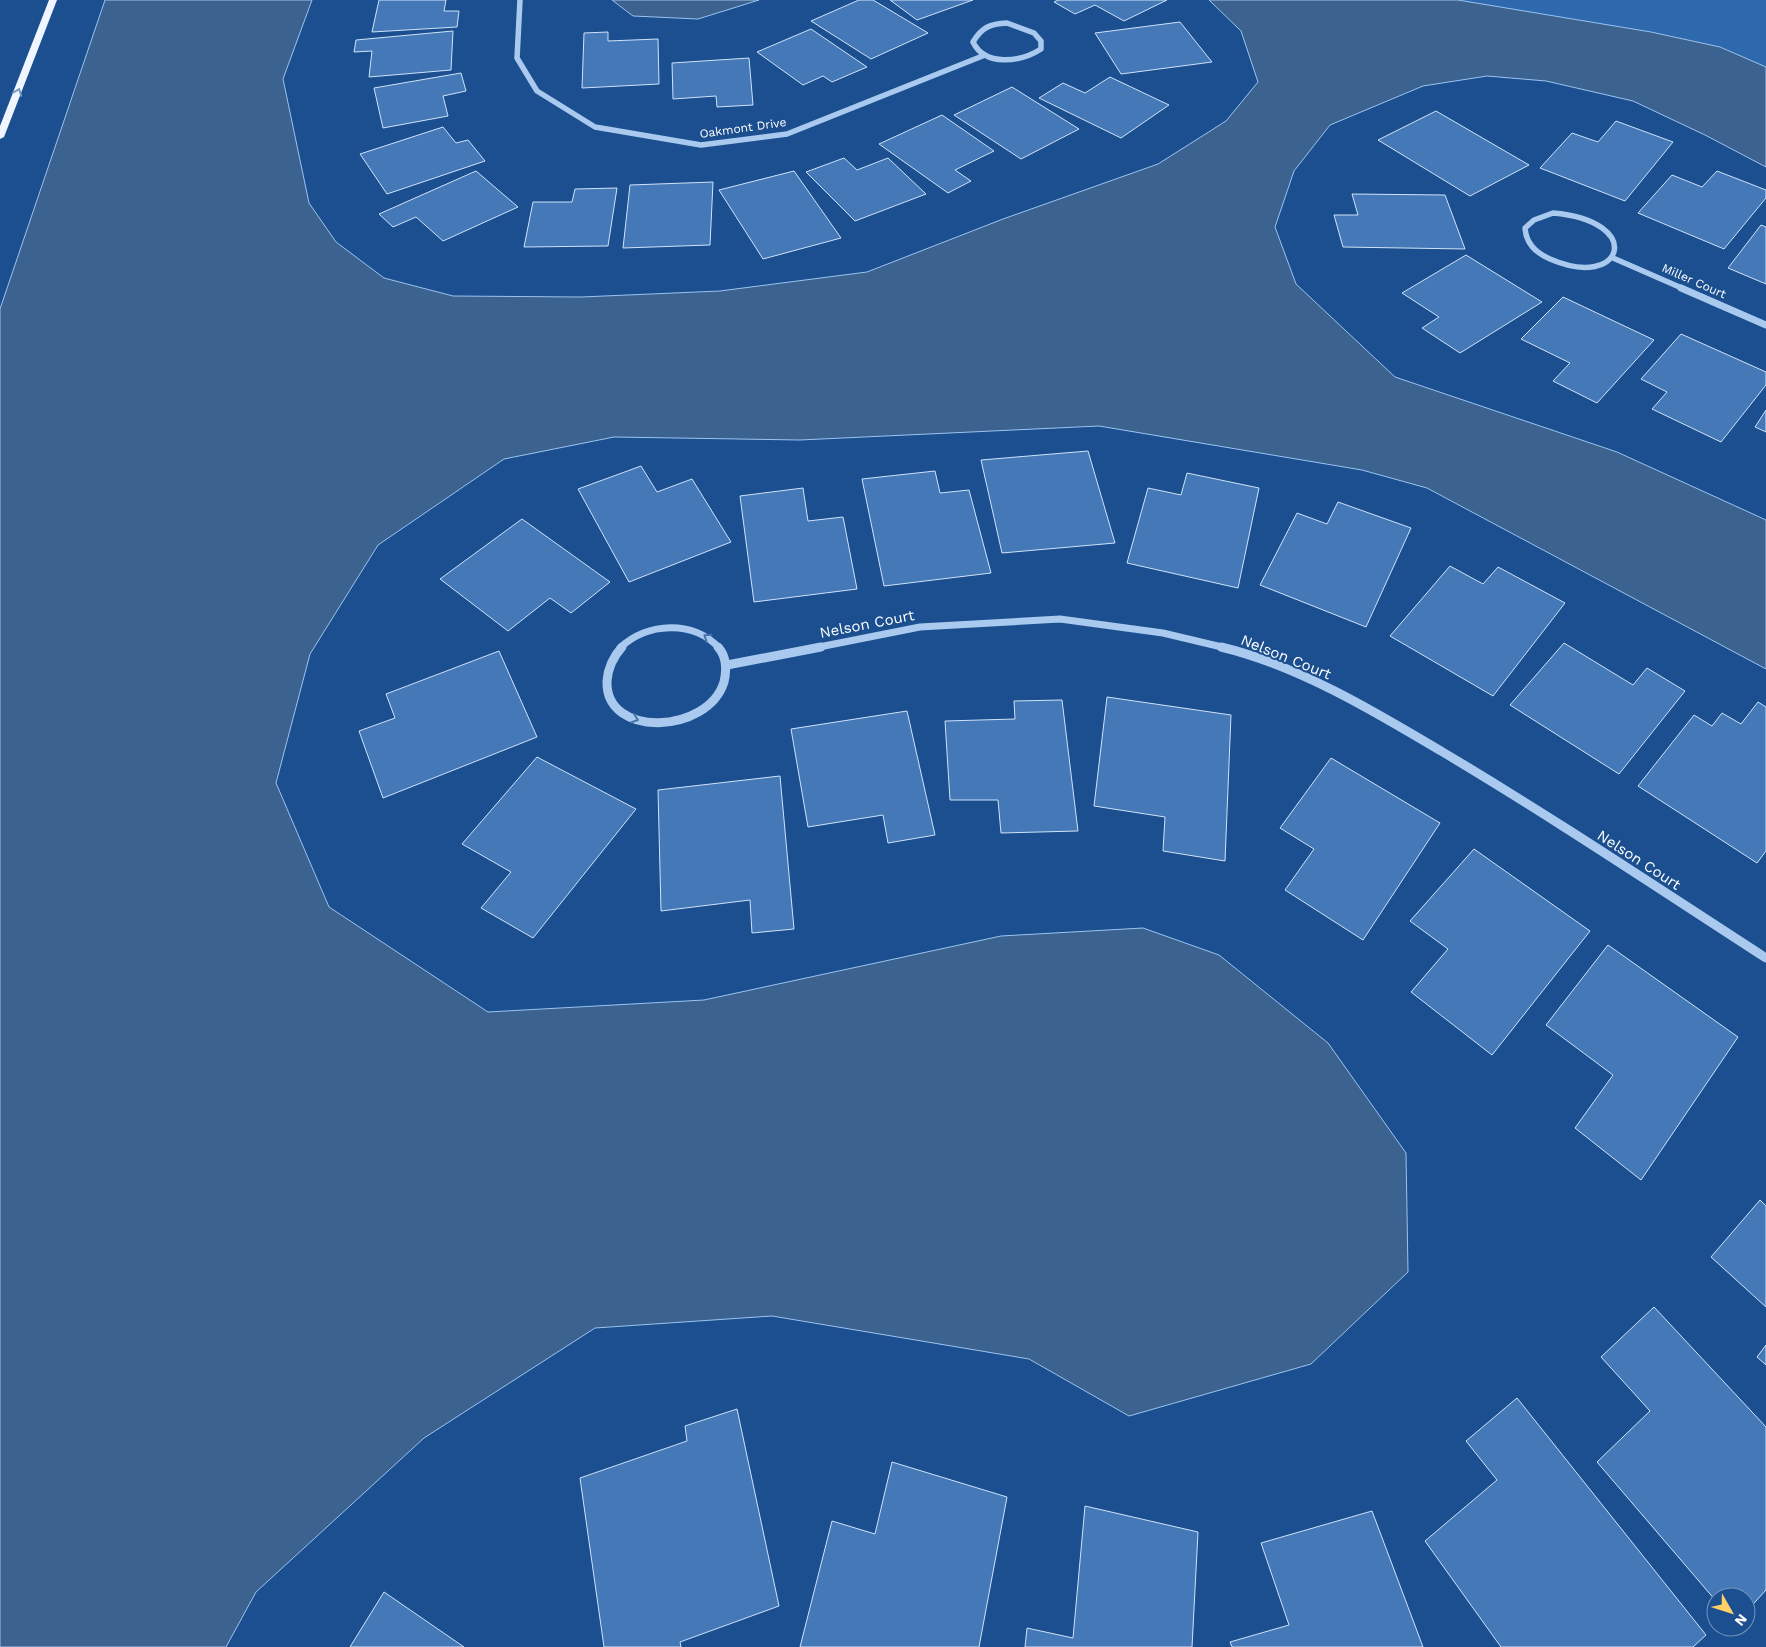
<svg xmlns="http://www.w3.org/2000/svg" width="1766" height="1647" font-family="'Work Sans',sans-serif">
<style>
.green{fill:#2e69ad}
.water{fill:#3c6290;stroke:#9cc4f0}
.building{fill:#4478b7;stroke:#cfe3fa}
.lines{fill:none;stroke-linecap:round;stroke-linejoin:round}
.minor-far2{stroke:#a9c9ee;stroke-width:5.5}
.minor-far1{stroke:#a9c9ee;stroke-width:7}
.minor{stroke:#a9c9ee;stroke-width:9}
.major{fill:#f0f6ff;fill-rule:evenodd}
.oneway{stroke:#7b9ac1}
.oneway2{stroke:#4674ac}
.labels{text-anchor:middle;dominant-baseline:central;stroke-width:4;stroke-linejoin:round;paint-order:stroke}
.far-street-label{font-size:12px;fill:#fff;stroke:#1b4f8f}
.street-label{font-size:15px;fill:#fff;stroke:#1b4f8f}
</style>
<rect width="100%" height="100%" fill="#1b4f8f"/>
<path class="green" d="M1458 0H1766V67L1720 47 1651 32Z"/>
<g class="water">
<path d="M105 0H312L283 79 309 203 336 242 384 278 453 296 581 297 720 291 867 272 1003 219 1158 164 1226 121 1258 82 1241 31 1209 0H1458L1651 32 1720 47 1766 67V167L1705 135 1633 101 1546 81 1487 76 1423 86 1330 125 1294 171 1275 227 1296 284 1395 377 1617 452 1766 520V669L1427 488 1362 470 1099 426 800 440 614 437 504 459 378 545 310 654 276 783 329 907 488 1012 704 1000 1001 936 1143 928 1219 955 1328 1043 1406 1153 1408 1272 1311 1364 1129 1416 1029 1359 772 1316 595 1328 424 1438 256 1592 226 1647H0V309Z"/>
<path d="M612 0H759L698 19 633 16Z"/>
</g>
<g class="building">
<path d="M379 0H446L444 11H459L457 27 372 32Z"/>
<path d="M859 0H873L928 33 871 59 811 21Z"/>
<path d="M890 0H973L917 20Z"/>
<path d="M1058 0H1167L1124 21 1095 5 1075 14 1054 2Z"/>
<path d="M1180 22 1212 62 1121 74 1095 33Z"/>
<path d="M811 29 867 67 832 82 823 76 803 85 757 52Z"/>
<path d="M453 31 451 70 369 77 372 51 354 52 356 40Z"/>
<path d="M608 32V41L658 39 659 84 582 88 584 33Z"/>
<path d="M749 58 753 105 717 107 716 96 673 99 672 63Z"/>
<path d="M461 73 466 91 443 96 448 116 383 128 374 88Z"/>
<path d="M1110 77 1169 105 1121 138 1039 98 1063 83 1085 93Z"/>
<path d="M1012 87 1079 129 1021 159 954 115Z"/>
<path d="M1436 111 1529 165 1470 196 1378 140Z"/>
<path d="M942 115 994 151 955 170 971 181 948 193 879 144Z"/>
<path d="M1616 121 1673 142 1625 201 1540 168 1572 133 1598 142Z"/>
<path d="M443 127 456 143 468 140 485 161 387 194 360 154Z"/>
<path d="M844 158 857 170 888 158 926 194 855 221 806 172Z"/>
<path d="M476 171 518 207 443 241 416 217 393 227 379 214Z"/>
<path d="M794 171 841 238 763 259 719 190Z"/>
<path d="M1717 171 1766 190V198L1724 249 1638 213 1672 175 1702 187Z"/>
<path d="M713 182 710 245 623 248 630 185Z"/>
<path d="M617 188 608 246 524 247 533 202H572L575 189Z"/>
<path d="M1352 194 1445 195 1465 249 1343 247 1334 215H1358Z"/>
<path d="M1761 225 1766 227V284L1728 268Z"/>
<path d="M1466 255 1542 302 1460 353 1422 328 1439 317 1402 293Z"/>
<path d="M1563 297 1654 340 1597 403 1553 381 1570 363 1521 339Z"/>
<path d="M1681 334 1766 372V385L1721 442 1652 409 1667 392 1641 379Z"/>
<path d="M1766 410V432L1755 427Z"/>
<path d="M1088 451 1115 543 1002 553 981 460Z"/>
<path d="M641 466 657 492 692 479 731 542 629 582 578 489Z"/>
<path d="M935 471 940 493 969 490 991 573 884 586 862 479Z"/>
<path d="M1187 473 1259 488 1238 588 1127 563 1148 488 1181 495Z"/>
<path d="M803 488 808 521 843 517 857 589 754 602 740 496Z"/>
<path d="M1338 502 1411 528 1366 627 1260 585 1297 513 1327 524Z"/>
<path d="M522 519 610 582 571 613 550 598 508 631 440 579Z"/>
<path d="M1450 566 1483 584 1498 567 1565 603 1493 696 1390 636Z"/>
<path d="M1564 643 1633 685 1647 668 1685 691 1619 774 1510 705Z"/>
<path d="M499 651 537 737 383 798 359 731 395 718 386 694Z"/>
<path d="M1107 697 1231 715 1225 861 1163 851 1165 817 1094 806Z"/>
<path d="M1062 700 1078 831 1001 833 998 800H950L945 721 1015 719 1014 701Z"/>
<path d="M1758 702 1766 707V851L1757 863 1638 786 1694 715 1712 726 1722 713 1741 724Z"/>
<path d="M907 711 935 835 888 843 883 815 808 827 791 729Z"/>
<path d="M537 757 636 809 533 938 481 908 511 872 462 844Z"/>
<path d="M1331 758 1440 823 1363 940 1285 890 1314 849 1280 828Z"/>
<path d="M780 776 794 929 752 933 750 900 661 911 658 790Z"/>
<path d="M1474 849 1590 931 1492 1055 1411 992 1448 949 1410 921Z"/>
<path d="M1608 945 1738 1037 1641 1180 1575 1128 1613 1075 1546 1025Z"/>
<path d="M1760 1200 1766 1206V1307L1711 1257Z"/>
<path d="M1654 1307 1766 1427V1590L1746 1612V1597H1716V1601L1597 1462 1650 1411 1601 1357Z"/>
<path d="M1766 1345V1365L1757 1357Z"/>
<path d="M1517 1398 1706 1635 1693 1647H1501L1425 1541 1497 1480 1466 1441Z"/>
<path d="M737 1409 779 1606 680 1642 681 1647H604L580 1478 687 1441 685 1426Z"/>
<path d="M892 1462 1007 1497 979 1647H800L832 1521 875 1534Z"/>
<path d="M1085 1506 1198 1532 1192 1647H1025L1027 1628 1073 1638Z"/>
<path d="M1372 1511 1423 1647H1232L1230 1642 1289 1625 1261 1543Z"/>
<path d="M384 1592 464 1647H350Z"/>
</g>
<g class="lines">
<g class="minor-far2">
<path d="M520 0 517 58 537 91 595 127 701 145 787 134 985 55"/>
<path d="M1007 23 1034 33 1041 41V49C1021 62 985 67 973 42 982 27 990 24 1007 23Z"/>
<path d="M1553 213C1646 221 1624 291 1550 259 1536 253 1526 244 1525 228L1534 220Z"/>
<path d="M1613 258 1684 289"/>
</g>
<g class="minor-far1">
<path d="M1681 288 1766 325"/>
<path d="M620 648C647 622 694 620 719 648"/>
<path d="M814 648 920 627 1060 619 1163 633 1226 648"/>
</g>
<g class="minor">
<path d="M622 647C613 657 608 667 607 681 605 739 708 734 724 682 727 669 727 657 718 647"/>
<path d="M1221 647C1297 665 1374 711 1441 751 1552 817 1658 888 1766 958"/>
<path d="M727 665 821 647"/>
</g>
<path class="major" d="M49 0H57L4 137 0 139V126Z"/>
</g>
<defs><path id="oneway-chevron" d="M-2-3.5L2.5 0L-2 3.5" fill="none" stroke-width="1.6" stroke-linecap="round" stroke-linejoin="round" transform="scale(1.25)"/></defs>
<use class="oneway" href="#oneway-chevron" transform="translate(18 92) rotate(-69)"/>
<g class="oneway2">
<use href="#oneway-chevron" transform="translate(707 637) rotate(-147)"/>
<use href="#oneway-chevron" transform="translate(635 719) rotate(19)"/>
</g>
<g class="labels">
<g class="far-street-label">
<text transform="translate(743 128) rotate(-8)">Oakmont Drive</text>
<text transform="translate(1694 281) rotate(24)">Miller Court</text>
</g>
<g class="street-label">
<text transform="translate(867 624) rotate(-11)">Nelson Court</text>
<text transform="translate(1286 657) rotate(22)">Nelson Court</text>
<text transform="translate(1639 860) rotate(33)">Nelson Court</text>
</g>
</g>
<g transform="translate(1731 1612) rotate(129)"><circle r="24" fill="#1b4f8f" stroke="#7695bc"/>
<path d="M0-4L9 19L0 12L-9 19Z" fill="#ffd166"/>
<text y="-8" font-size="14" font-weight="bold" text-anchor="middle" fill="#ffffff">N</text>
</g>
</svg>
